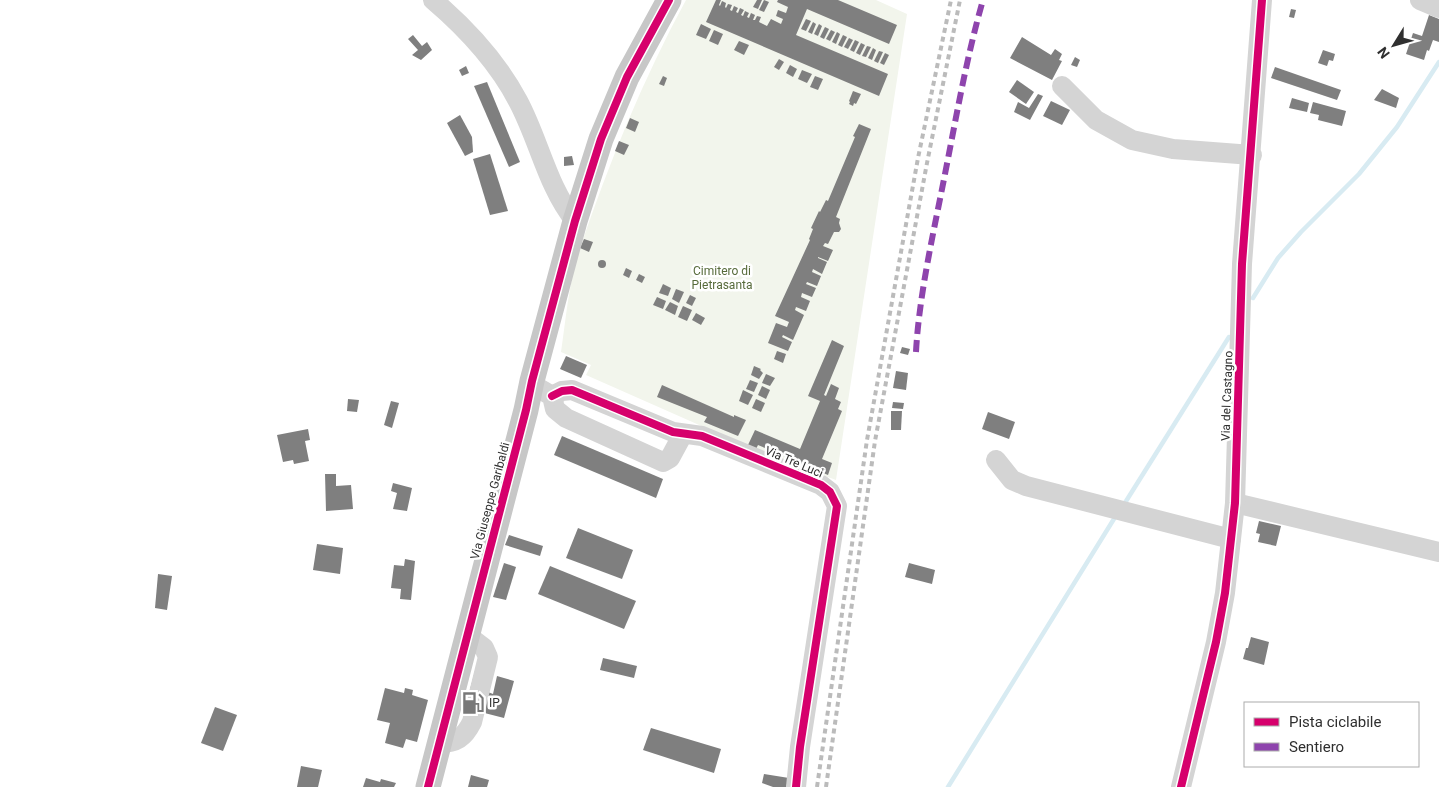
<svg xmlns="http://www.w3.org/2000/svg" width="1439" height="787" font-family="Roboto,sans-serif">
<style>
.green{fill:#f2f5ec}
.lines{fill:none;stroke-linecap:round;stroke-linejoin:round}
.stream{stroke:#d8ebf2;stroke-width:4.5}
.building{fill:#7f7f7f}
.minor{stroke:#d4d4d4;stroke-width:20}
.major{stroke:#c7c7c7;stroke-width:25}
.rail{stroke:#bbb;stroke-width:4;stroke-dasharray:5 4;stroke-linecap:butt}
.quiet{stroke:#8e44ad;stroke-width:6;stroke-dasharray:12 6;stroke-linecap:butt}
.cycleway-casing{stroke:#fff;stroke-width:11}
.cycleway{stroke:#d6006c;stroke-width:8}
.labels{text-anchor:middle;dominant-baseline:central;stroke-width:5;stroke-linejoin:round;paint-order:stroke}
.park-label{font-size:12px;fill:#576b3b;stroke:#fff}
.street-label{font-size:12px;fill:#2f2f2f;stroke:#fff}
.poi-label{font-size:12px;fill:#2f2f2f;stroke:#fff;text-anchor:start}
</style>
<rect width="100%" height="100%" fill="#fff"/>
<path class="green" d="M686 0H876L907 14 836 480 758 451 586 375 591 365 561 352C566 318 569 281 580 248 609 163 643 79 686 0Z"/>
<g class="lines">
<g class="stream">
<path d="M1253 298 1278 258 1301 232 1359 174 1397 127 1439 62"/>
<path d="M1123 506 1229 337"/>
<path d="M948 787 1117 514"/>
</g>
</g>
<g class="building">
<path d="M716 0H721L719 5 720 6 722 1 726 3 725 7 726 8 728 4 732 5 730 10 732 11 734 6 738 8 736 12 738 13 740 8 744 10 741 15 743 16 745 11 749 13 747 17 749 18 751 13 755 15 753 20H755L757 16 761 17 759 22 767 26 771 19 781 24 783 19 776 16 778 10 786 13 788 7 777 2 778 0H838L897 25 889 44 807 9 796 35 888 74 879 96 706 22Z"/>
<path d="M757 0H762L758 9 753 7Z"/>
<path d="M764 0 769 2 764 12 759 10Z"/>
<path d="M1291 9 1296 10 1294 18 1289 17Z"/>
<path d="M1429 15 1439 19V42L1433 40 1429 51 1427 50 1424 60 1406 54 1413 33 1422 36Z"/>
<path d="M806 19 811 21 806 31 801 29Z"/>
<path d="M813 22 816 24 812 34 808 32Z"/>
<path d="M701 24 711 29 706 39 696 35Z"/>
<path d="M819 24 822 26 818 36 814 34Z"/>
<path d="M825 27 829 29 824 39 820 37Z"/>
<path d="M714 30 723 34 718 45 709 41Z"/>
<path d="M831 30 835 32 830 41 826 39Z"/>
<path d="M837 32 840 34 836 44 832 42Z"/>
<path d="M413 35 422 46 427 42 432 50 421 60 412 55 418 50 408 39Z"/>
<path d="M843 35 847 37 842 47 838 45Z"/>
<path d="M1022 37 1051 55 1055 49 1062 54 1059 60 1062 61 1052 80 1010 58Z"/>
<path d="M849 38 853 40 848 49 844 47Z"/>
<path d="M855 40 859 42 854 52 850 50Z"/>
<path d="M739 41 749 45 744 55 734 50Z"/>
<path d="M861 43 865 45 860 55 856 53Z"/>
<path d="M867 46 871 47 866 57 862 56Z"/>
<path d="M873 48 876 50 872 60 868 58Z"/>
<path d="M1323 50 1335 54 1333 61 1329 60 1327 66 1318 63Z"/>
<path d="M879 51 883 52 878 63 874 61Z"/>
<path d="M885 53 889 55 884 65 880 63Z"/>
<path d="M1075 57 1080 60 1077 67 1071 65Z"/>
<path d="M779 59 784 62 779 70 774 67Z"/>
<path d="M790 65 797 69 793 77 786 73Z"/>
<path d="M466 66 469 73 462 76 459 70Z"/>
<path d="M1275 67 1341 90 1337 100 1271 78Z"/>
<path d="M802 70 812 74 807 83 798 79Z"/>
<path d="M663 76 667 78 664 86 659 84Z"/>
<path d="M815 76 823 79 818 90 810 87Z"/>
<path d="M1017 80 1034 92 1026 104 1009 92Z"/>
<path d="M487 82 520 162 509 167 474 86Z"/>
<path d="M1382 89 1399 98 1396 108 1374 100Z"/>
<path d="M853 91 861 94 856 104 854 103 853 106 849 104 850 102 849 101Z"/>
<path d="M1038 94 1043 96 1030 120 1014 112 1018 102 1029 108Z"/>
<path d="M1292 98 1309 103 1307 112 1289 108Z"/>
<path d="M1051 101 1070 110 1062 125 1043 116Z"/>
<path d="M1313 102 1346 111 1342 126 1318 120 1319 115 1310 113Z"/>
<path d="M460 115 472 137 473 152 465 156 447 123Z"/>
<path d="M630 118 639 122 635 132 626 128Z"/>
<path d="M859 124 871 129 836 217 840 219 839 223 841 229 839 232H834L828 244 825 243 823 246 833 250 828 261 818 257V258L827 262 822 274 813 269 812 272 821 276 817 286 807 282 806 284 816 288 812 297 802 293 801 297 810 301 806 311 796 307 795 310 804 315 793 340 783 335 782 337 792 342 788 351 768 343 776 323 787 327 789 322 775 316 810 240 809 239 813 229 811 228 819 211 820 212 826 200 828 201 855 137 853 136Z"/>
<path d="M619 141 629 145 624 155 615 151Z"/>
<path d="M490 154 508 211 490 215 473 159Z"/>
<path d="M572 156 574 165 564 166V157Z"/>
<path d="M584 239 593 242 589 252 580 248Z"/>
<circle cx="602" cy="264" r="4"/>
<path d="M626 268 632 271 629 278 623 275Z"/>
<path d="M639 274 645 277 642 283 636 280Z"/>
<path d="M663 284 671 288 668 296 659 293Z"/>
<path d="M676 289 684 292 679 303 672 299Z"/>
<path d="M690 295 696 298 692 306 686 303Z"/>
<path d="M657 297 666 301 663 309 653 305Z"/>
<path d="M670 302 678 306 675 315 665 310Z"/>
<path d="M683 306 692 310 687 321 678 317Z"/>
<path d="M696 313 705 318 701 325 692 320Z"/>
<path d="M832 340 844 346 824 395 826 396 831 384 839 388 835 399 841 402 838 409 842 411 822 459 832 463 828 475 758 445 756 449 748 445 755 430 800 449 820 401 808 396Z"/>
<path d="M902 347 910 349 908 355 900 353Z"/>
<path d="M777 351 786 354 783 363 774 359Z"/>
<path d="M566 356 587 365 581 378 560 369Z"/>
<path d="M754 366 761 369 760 370 763 373 759 379 751 375Z"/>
<path d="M896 371 908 373 906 390 893 388Z"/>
<path d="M766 374 775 378 770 386 762 383Z"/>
<path d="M750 380 758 383 754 392 746 389Z"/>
<path d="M662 385 734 417V415L746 420 738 436 704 422 707 417 657 397Z"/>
<path d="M762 386 770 390 766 399 758 395Z"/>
<path d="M743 390 753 395 748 405 739 401Z"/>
<path d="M348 399 359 400 357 412 347 411Z"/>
<path d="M756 399 765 403 761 412 752 408Z"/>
<path d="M391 401 399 403 392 428 384 425Z"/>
<path d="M893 402 904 403 903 409 892 408Z"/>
<path d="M891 411H902L901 430H891Z"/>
<path d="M988 412 1015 422 1009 439 982 429Z"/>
<path d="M308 429 310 440 305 441 309 461 294 464 293 460 283 462 277 435Z"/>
<path d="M562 436 663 479 656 498 554 455Z"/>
<path d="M325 474H336V486L351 485 353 509 326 511Z"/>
<path d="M393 483 412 488 407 511 393 509 397 493 391 491Z"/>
<path d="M1259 521 1281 526 1276 546 1258 542 1260 534 1256 533Z"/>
<path d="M578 528 633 550 622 579 566 558Z"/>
<path d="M509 535 543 546 540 556 505 545Z"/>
<path d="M317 544 343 548 340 574 313 570Z"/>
<path d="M405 559 415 561 411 600 400 599 401 589 391 588 394 565 404 566Z"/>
<path d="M504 563 516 567 506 600 493 597Z"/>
<path d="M909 563 935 570 932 584 905 577Z"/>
<path d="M550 566 636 601 624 629 538 594Z"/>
<path d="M158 574 172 576 167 610 155 608Z"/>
<path d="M1251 637 1269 642 1264 665 1243 659 1246 648H1248Z"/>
<path d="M603 658 637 666 634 678 600 670Z"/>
<path d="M475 671 488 692 493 694 497 676 514 681 504 718 465 708Z"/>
<path d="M385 688 404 693 405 688 413 690 412 695 428 700 417 742 406 739 403 748 385 743 390 723 377 720Z"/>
<path d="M215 707 237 715 223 751 201 743Z"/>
<path d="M651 728 721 749 714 773 643 750Z"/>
<path d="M301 766 322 770 318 787H297Z"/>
<path d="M764 774 789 778 786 787H773L762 783Z"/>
<path d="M471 775 489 780 487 787H468Z"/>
<path d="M366 778 380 782 381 779 396 783 394 787H363Z"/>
</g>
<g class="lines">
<g class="minor">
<path d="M433 0C467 29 497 61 518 101 539 140 547 186 575 221"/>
<path d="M1420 0 1439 8"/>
<path d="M1062 86 1096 120 1132 140 1173 149 1252 155"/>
<path d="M540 389 552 396 555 409 566 418 663 462 670 458 683 434"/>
<path d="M552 396 562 391 572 390 673 432 702 436 821 485 830 492 837 506 800 747 796 787"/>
<path d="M996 460 1012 480 1026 486 1231 539"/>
<path d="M1235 503 1439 552"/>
<path d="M439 743C456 743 464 738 472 722L488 657 484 648 467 635"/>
<path d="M1181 787 1216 642 1225 593 1235 503 1242 264 1262 0"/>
</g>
<path class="major" d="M428 787 526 410 532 381 575 221 601 139 627 77 669 0"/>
<g class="rail">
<path d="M817 787 867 440 918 158 951 0"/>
<path d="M826 787 875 441 927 163 960 0"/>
</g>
<path class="quiet" d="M916 352C919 296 933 235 944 179 956 119 966 59 983 0"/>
<defs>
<g id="cycleway">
<path d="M552 396 562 391 572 390 673 432 702 436 821 485 830 492 837 506 800 747 796 787"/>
<path d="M428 787 526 410 532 381 575 221 601 139 627 77 669 0"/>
<path d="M1181 787 1216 642 1225 593 1235 503 1242 264 1262 0"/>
</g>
</defs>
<use href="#cycleway" class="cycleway-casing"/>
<use href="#cycleway" class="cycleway"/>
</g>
<defs>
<symbol id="fuel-bare" viewBox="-9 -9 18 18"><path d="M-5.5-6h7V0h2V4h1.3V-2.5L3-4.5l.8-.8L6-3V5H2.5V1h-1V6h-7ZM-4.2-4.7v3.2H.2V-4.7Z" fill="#787878" stroke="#fff" stroke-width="2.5" paint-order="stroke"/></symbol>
</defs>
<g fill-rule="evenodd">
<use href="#fuel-bare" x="457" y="687" width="32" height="32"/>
</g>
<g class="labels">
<g class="park-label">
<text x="722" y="271">Cimitero di<tspan x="722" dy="14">Pietrasanta</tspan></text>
</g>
<g class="street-label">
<text transform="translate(1227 396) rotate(-88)">Via del Castagno</text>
<text transform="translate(794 462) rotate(23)">Via Tre Luci</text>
<text transform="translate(490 501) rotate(-75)">Via Giuseppe Garibaldi</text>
</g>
<g class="poi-label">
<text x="489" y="703">IP</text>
</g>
</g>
<rect x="1244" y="702" width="175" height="65" fill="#ffffff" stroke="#acacac"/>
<rect x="1254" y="718" width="25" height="8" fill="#d6006c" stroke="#acacac"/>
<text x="1289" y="727" font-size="15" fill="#2f2f2f">Pista ciclabile</text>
<rect x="1254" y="743" width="25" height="8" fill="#8e44ad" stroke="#acacac"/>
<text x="1289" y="752" font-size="15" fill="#2f2f2f">Sentiero</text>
<g transform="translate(1394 45) rotate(233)" stroke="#ffffff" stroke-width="4" paint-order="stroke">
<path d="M0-4L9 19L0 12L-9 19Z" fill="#2f2f2f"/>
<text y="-8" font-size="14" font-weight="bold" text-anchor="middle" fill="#2f2f2f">N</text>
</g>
</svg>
